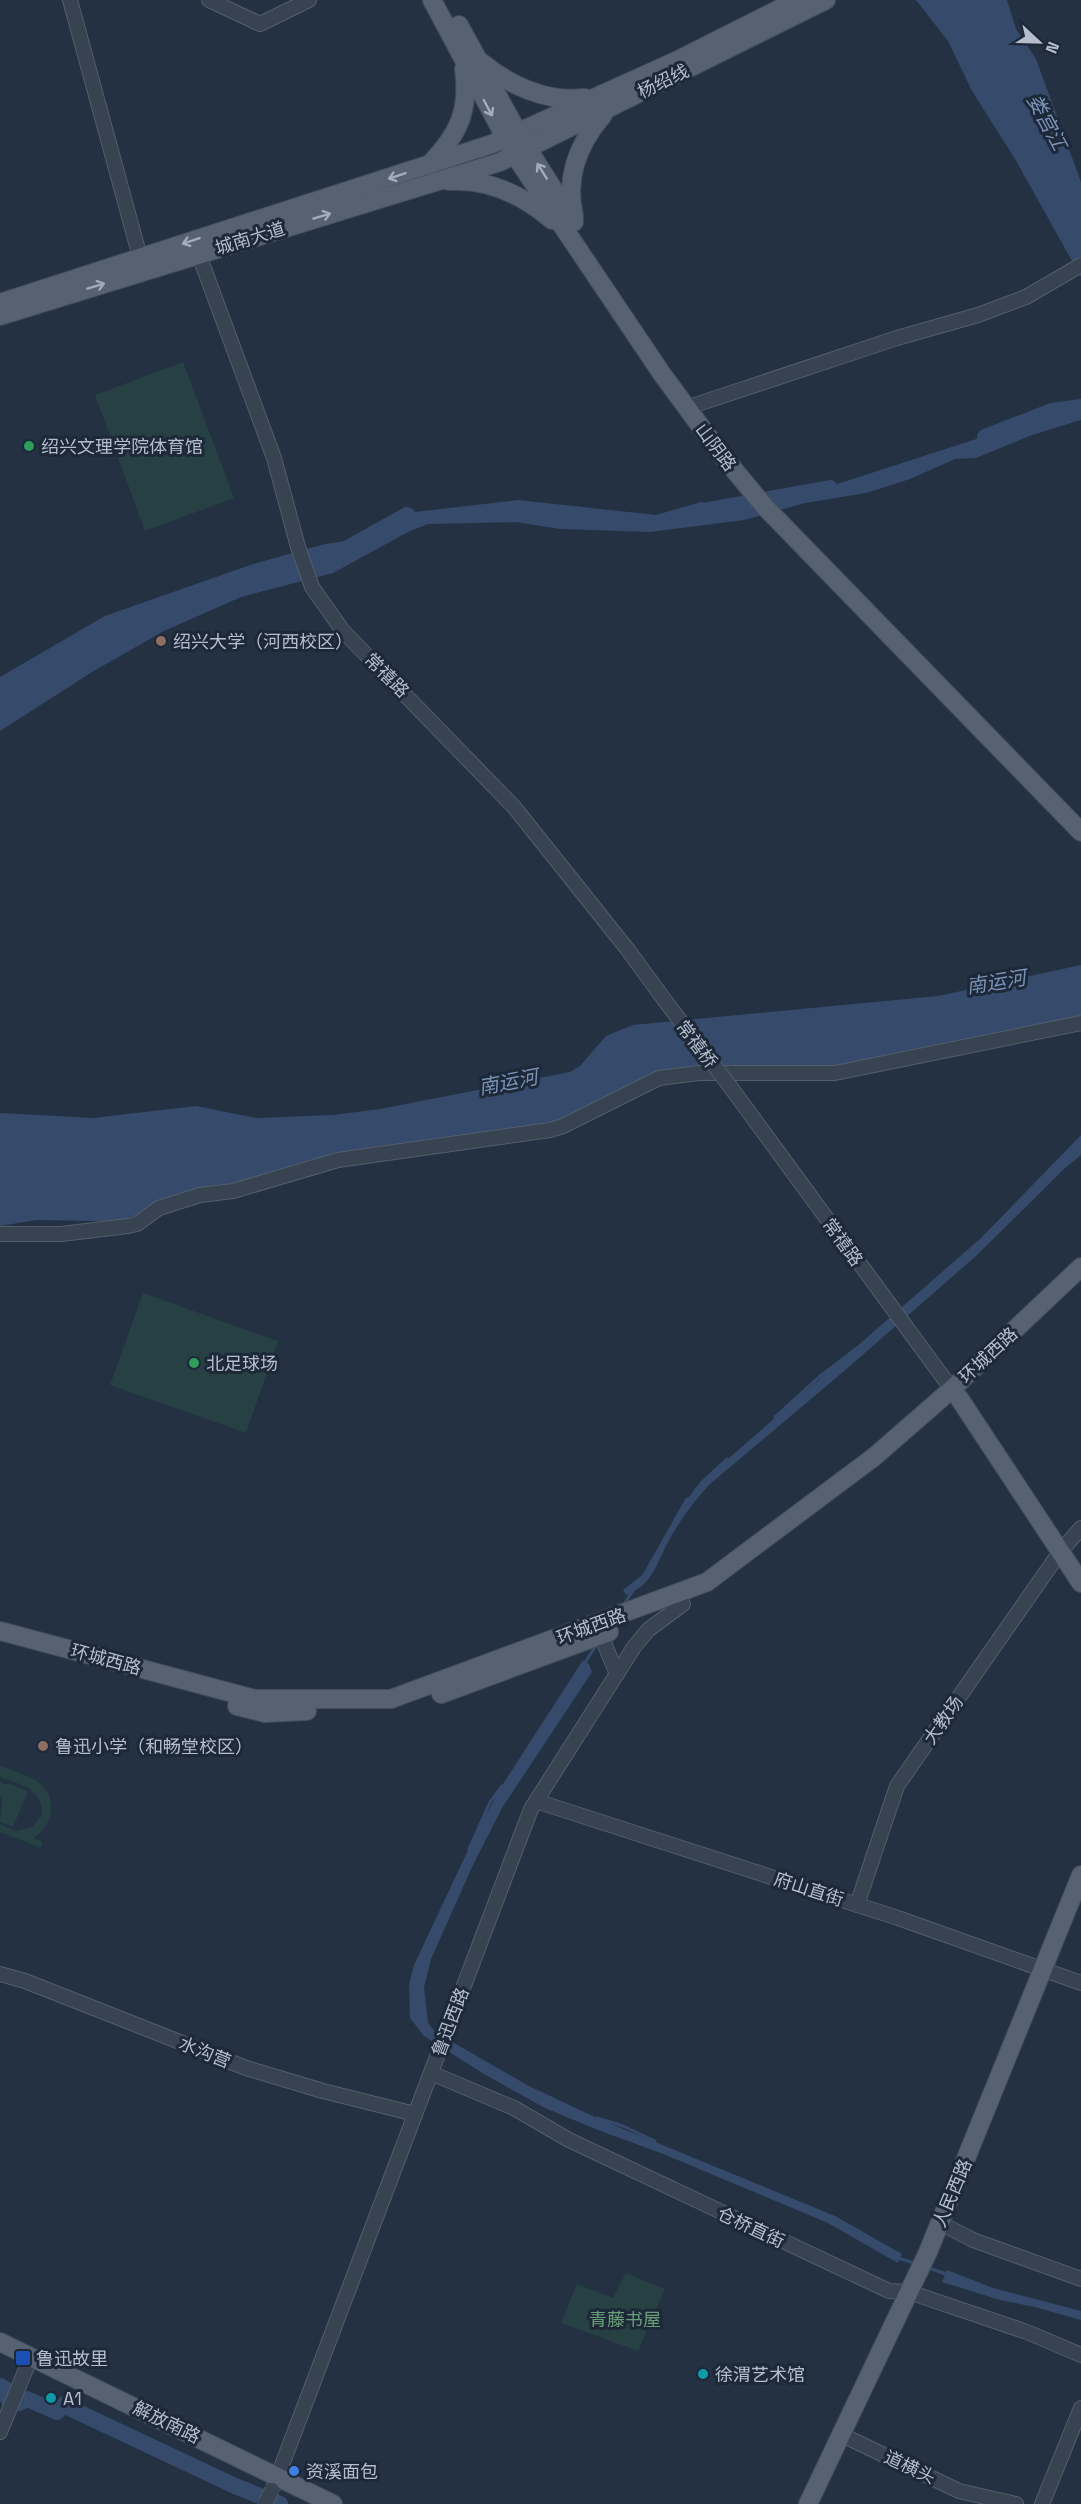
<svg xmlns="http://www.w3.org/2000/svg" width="1081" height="2504" font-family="'Space Grotesk','Noto Sans SC',sans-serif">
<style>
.green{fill:#264044}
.water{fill:#364b6b}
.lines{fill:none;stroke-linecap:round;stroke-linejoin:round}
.stream{stroke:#364b6b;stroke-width:3}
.river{stroke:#364b6b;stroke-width:16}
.minor-casing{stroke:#535e6c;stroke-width:16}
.major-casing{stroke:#424c5b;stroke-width:20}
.minor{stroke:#384352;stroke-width:14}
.major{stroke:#566272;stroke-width:18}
.minor-bridge-casing{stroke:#535e6c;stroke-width:16;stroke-linecap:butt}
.minor-bridge{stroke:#384352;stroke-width:14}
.oneway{stroke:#a2acba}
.leisure-dot{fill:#2e9e5b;stroke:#1d2838;stroke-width:2}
.education-dot{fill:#8d6e63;stroke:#1d2838;stroke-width:2}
.transit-dot{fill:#1a4fb4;stroke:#1d2838;stroke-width:2}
.culture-dot{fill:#0f9aa8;stroke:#1d2838;stroke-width:2}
.shop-dot{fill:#3f7fe0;stroke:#1d2838;stroke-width:2}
.labels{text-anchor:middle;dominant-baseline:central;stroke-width:6;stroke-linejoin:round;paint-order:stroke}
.street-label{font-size:18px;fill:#b5becc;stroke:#1d2838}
.poi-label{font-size:18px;fill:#b5becc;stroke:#1d2838;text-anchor:start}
.park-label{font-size:18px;fill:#6a9f77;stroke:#1d2838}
.water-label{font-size:20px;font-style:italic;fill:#7a93b6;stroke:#1d2838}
</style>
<rect width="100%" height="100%" fill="#233143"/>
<g class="green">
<path d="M183 362 234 498 145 531 95 395Z"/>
<path d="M143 1293 278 1341 246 1433 110 1385Z"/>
<path d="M0 1766C12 1771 29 1775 39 1783 60 1799 52 1825 34 1838L43 1842 41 1848 0 1832V1824L16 1831 33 1827 42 1813C41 1787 20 1785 0 1777Z"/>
<path d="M0 1782 7 1785 8 1783 28 1791 13 1827 0 1822 2 1797 0 1796Z"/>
<path d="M626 2273 665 2289 638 2351 561 2323 577 2284 613 2298Z"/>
</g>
<g class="water">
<path d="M916 0H1007L1016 29 1036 59 1081 182V277L1015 159 972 91 948 41Z"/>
<path d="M1081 405V420L1032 435 976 458 955 459 910 479 866 493 805 503 744 520 650 532 560 529 516 522 428 524 410 531 333 573 241 597 164 631 92 672 0 731V677L105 616 253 564 325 544 366 538 406 513 518 500 656 515 701 502 734 508 828 487Z"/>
<path d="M1081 965V1021L841 1068 682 1074 578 1119 226 1184 143 1214 120 1220 102 1221 37 1220 0 1226V1113L93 1118 196 1106 256 1118 333 1115 380 1109 570 1072 580 1066 606 1036 633 1025 938 996Z"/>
<path d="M1081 1135V1155L1064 1169 976 1256 843 1372 710 1484C693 1502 677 1524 666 1546 655 1568 651 1585 626 1595L623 1590 646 1572 684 1504 696 1487 981 1238Z"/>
<path d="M583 1660 589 1664 592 1672 502 1808 473 1865 431 1959 424 1987 428 2023 435 2032 527 2085 599 2119 835 2216 902 2254 898 2263 828 2223 666 2155 598 2130 545 2108 484 2074 424 2036 410 2018 409 1985 414 1965 477 1831 501 1787Z"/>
<path d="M947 2270 993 2288 1081 2311V2320L1035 2307 1000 2300 942 2282Z"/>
</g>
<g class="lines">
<g class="stream">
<path d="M775 1417 819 1377 857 1348"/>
<path d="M701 1483 727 1459"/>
<path d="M643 1577 687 1499"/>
<path d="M624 1604 634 1589"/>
<path d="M584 1664 597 1644"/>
<path d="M469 1849 490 1802 502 1786"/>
<path d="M597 2118 623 2126 655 2141"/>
<path d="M898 2258 914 2263"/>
<path d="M926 2267 949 2275"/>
</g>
<g class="river">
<path d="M985 437 1052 411 1081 407"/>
<path d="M708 510 830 488"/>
<path d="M346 549 407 515"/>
<path d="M0 2386 7 2390 8 2399 19 2403 27 2399 57 2412 63 2405 235 2486 280 2504"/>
</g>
<defs>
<g id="minor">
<path d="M70 0 140 257"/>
<path d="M209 0 260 24 309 0"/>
<path d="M199 255 274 458 298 547 312 587 343 631 514 807 628 950 666 1002"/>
<path d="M695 405 897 338 978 315 1026 297 1081 265"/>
<path d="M729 1085 956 1395"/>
<path d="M0 1234H61L128 1226 137 1224 159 1208 200 1195 233 1191 338 1160 550 1130 563 1126 659 1078 699 1073H835L1081 1023"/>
<path d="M597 1626 617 1674"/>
<path d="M536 1801 898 1918 1081 1983"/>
<path d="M857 1905 897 1786 1060 1552 1081 1528"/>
<path d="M0 1974 25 1981 246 2068 323 2091 415 2114"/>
<path d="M431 2073 514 2108 569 2140 889 2291 909 2292 1027 2332 1081 2355"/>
<path d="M940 2223 973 2240 1081 2279"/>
<path d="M0 2432 31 2357"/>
<path d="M840 2434 959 2491 1016 2504"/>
<path d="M274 2486 531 1809 634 1647 648 1630 683 1604"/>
<path d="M1042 2504 1081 2408"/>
</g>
<g id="major">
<path d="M432 0 514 154 662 374 721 454 765 507 1081 832"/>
<path d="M459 25 518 133 574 222"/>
<path d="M481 62C509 85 547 103 585 98"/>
<path d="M429 165C458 135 470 111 464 69"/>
<path d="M449 181C489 179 523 195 552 220"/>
<path d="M574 216C565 178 578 144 603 115"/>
<path d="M0 303 492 144 678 60 797 0"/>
<path d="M0 316 500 162 826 0"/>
<path d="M959 1398 1081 1583"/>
<path d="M0 1631 255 1699H391L707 1582 874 1457 952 1389 1081 1267"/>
<path d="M441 1694 609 1632"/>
<path d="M237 1706 265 1713 307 1711"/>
<path d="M0 2342 333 2504"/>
<path d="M808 2504 928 2252 1081 1875"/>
</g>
</defs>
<use href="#minor" class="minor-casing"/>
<use href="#major" class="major-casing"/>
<use href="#minor" class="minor"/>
<use href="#major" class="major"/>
<defs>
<g id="minor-bridge">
<path d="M666 1002 729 1085"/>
<path d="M266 2502 272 2490"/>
</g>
</defs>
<use href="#minor-bridge" class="minor-bridge-casing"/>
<use href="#minor-bridge" class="minor-bridge"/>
</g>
<defs><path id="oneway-shaft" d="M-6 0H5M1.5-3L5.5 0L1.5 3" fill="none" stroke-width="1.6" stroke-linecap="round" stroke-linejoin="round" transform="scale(1.5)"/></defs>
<g class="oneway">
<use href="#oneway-shaft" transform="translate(488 108) rotate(62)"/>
<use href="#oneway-shaft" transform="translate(542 171) rotate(-122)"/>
<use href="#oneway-shaft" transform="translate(397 176) rotate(162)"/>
<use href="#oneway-shaft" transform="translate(322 216) rotate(-17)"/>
<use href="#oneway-shaft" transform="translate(191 241) rotate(162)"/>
<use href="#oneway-shaft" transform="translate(96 286) rotate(-17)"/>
</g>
<g class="leisure-dot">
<circle cx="29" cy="446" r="6"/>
<circle cx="194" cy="1363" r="6"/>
</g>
<g class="education-dot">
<circle cx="161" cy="641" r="6"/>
<circle cx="43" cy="1746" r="6"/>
</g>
<rect class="transit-dot" x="15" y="2350" width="16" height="16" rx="3"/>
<g class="culture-dot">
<circle cx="703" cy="2374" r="6"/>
<circle cx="51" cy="2398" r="6"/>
</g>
<circle class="shop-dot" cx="294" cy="2471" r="6"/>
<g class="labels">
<g class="street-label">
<text transform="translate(663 81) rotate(-26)">杨绍线</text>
<text transform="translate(250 238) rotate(-17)">城南大道</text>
<text transform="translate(716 447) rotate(53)">山阴路</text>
<text transform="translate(387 675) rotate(45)">常禧路</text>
<text transform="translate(697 1044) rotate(53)">常禧桥</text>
<text transform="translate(843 1242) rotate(54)">常禧路</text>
<text transform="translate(988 1355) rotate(-43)">环城西路</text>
<text transform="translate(591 1626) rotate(-20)">环城西路</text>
<text transform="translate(106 1659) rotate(15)">环城西路</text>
<text transform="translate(943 1720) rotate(-55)">大教场</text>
<text transform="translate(809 1889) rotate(18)">府山直街</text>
<text transform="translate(450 2022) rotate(-69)">鲁迅西路</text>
<text transform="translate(205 2052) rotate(22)">水沟营</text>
<text transform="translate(952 2193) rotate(-67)">人民西路</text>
<text transform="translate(751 2227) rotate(25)">仓桥直街</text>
<text transform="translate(167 2422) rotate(26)">解放南路</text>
<text transform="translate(910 2467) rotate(25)">道横头</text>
</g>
<g class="poi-label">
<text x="41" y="446">绍兴文理学院体育馆</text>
<text x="173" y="641">绍兴大学（河西校区）</text>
<text x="206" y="1363">北足球场</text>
<text x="55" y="1746">鲁迅小学（和畅堂校区）</text>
<text x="36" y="2358">鲁迅故里</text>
<text x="715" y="2374">徐渭艺术馆</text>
<text x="63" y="2398">A1</text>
<text x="306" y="2471">资溪面包</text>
</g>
<g class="park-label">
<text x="625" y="2319">青藤书屋</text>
</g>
<g class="water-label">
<text transform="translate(1047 122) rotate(62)">娄宫江</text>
<text transform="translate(996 982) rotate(-9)">南运河</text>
<text transform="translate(508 1082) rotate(-11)">南运河</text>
</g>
</g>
<g transform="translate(1039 42) rotate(112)" stroke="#1d2838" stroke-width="4.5" paint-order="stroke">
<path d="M0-4.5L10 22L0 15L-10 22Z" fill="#b5becc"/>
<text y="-9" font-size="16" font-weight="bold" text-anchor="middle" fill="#b5becc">N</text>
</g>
</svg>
